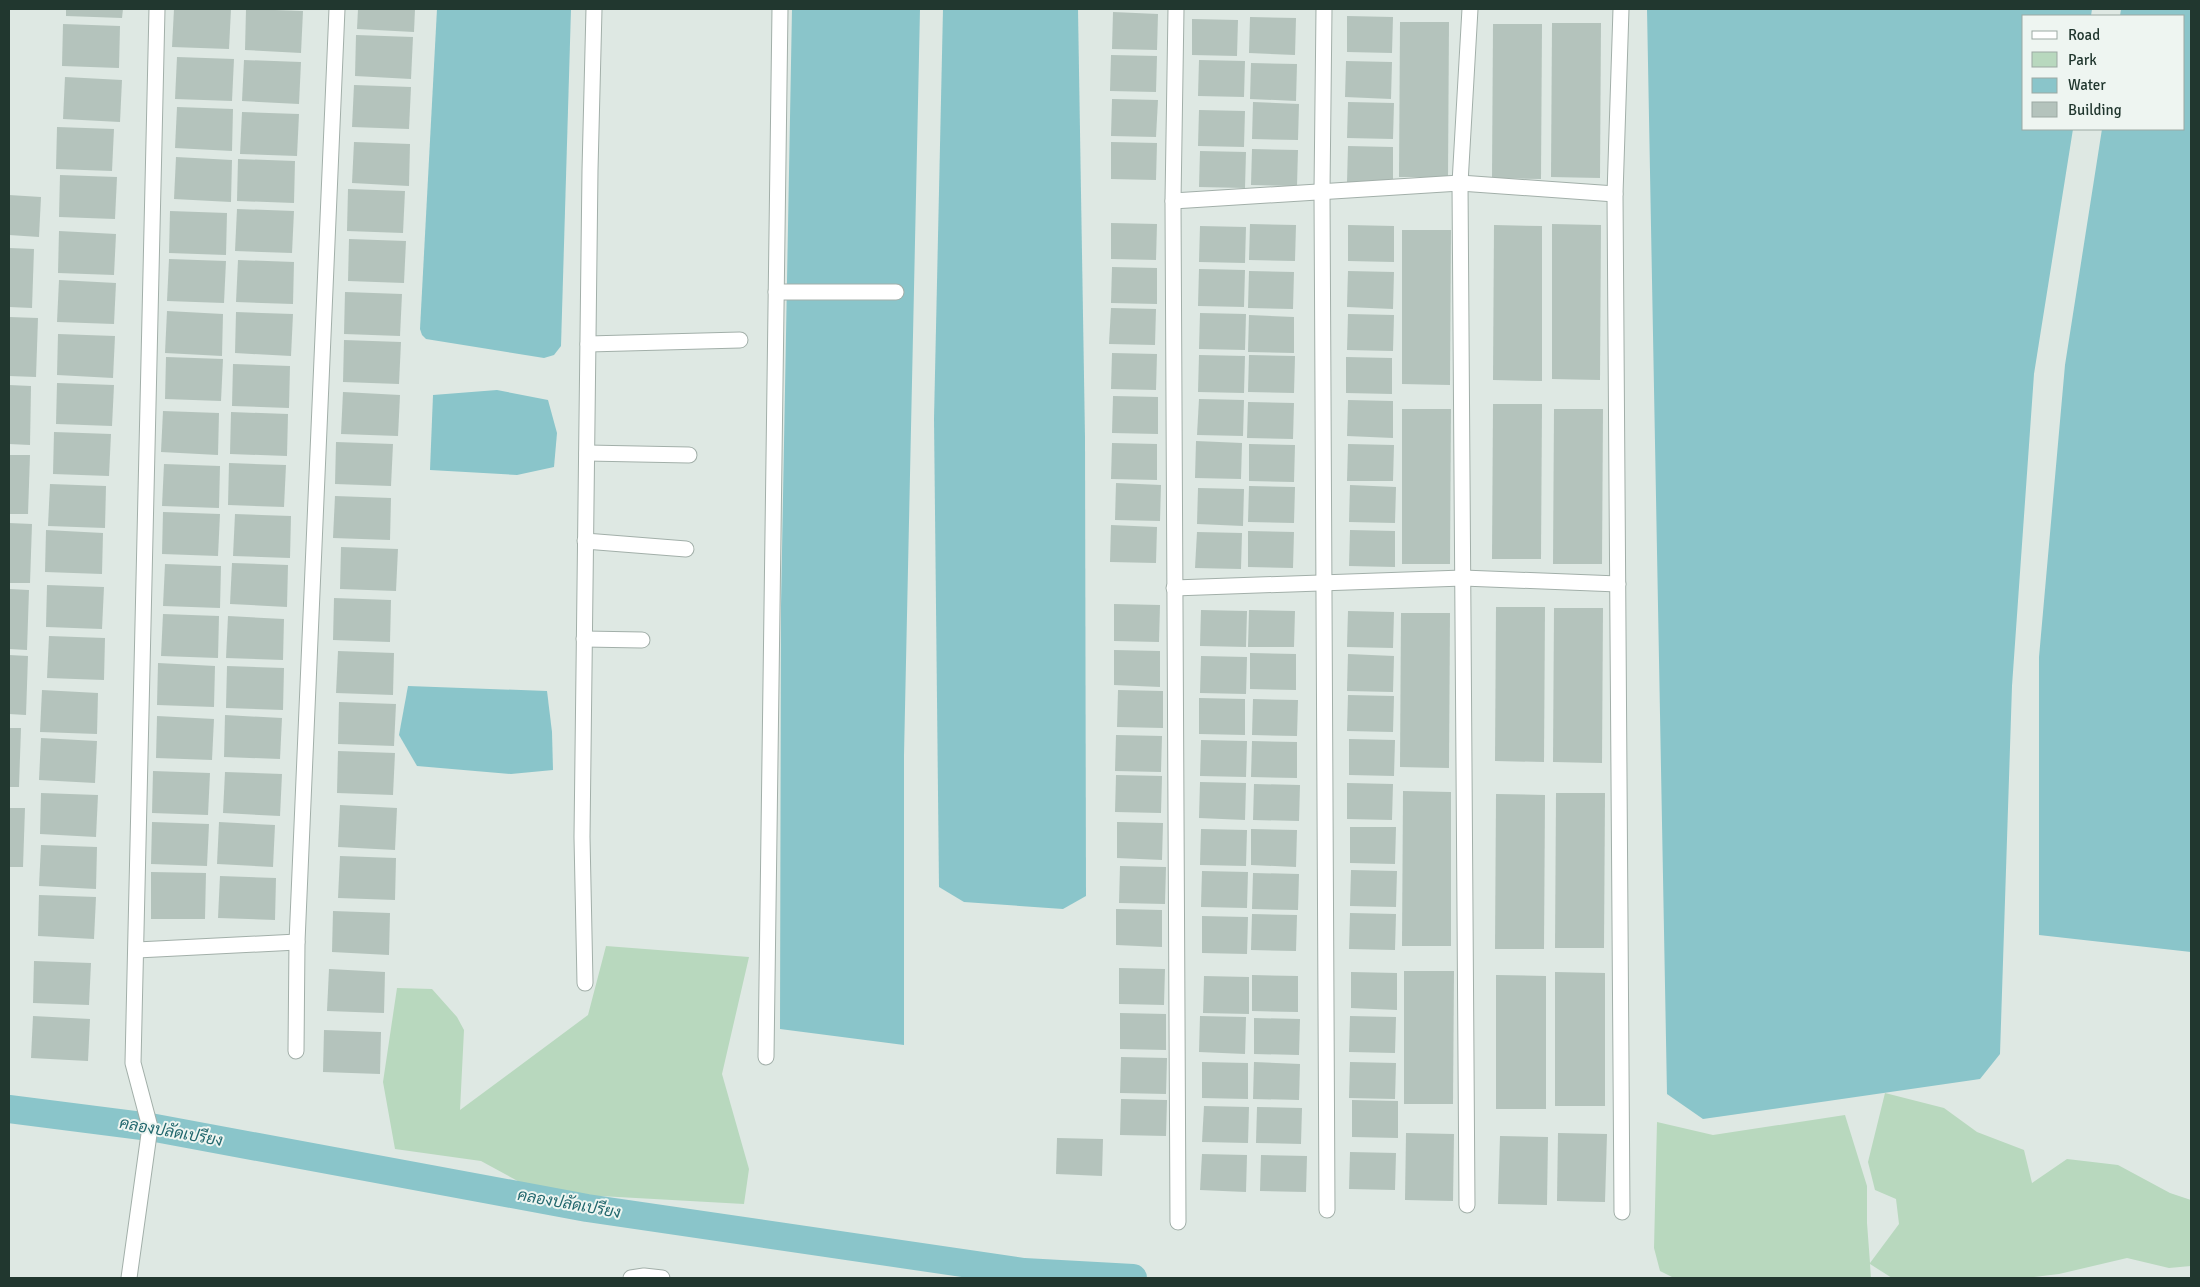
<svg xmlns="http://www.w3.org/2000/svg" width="2200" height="1287" font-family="Signika,Sarabun,sans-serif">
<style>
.green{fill:#b8d8be}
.water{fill:#8ac5ca}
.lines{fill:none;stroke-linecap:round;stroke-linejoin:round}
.canal{stroke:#8ac5ca;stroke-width:28}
.building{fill:#b4c3bc}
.street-casing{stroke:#a2afa9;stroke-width:17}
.street{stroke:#fff;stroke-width:15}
.labels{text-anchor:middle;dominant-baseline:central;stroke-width:4;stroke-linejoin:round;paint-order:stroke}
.water-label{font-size:16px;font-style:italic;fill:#21676d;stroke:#eef5f1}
</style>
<rect width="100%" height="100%" fill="#dee8e3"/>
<g class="green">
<path d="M606 946 749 957 722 1074 749 1169 744 1204 600 1196 558 1203 481 1161 395 1149 383 1082 397 988 432 989 457 1017 464 1030 460 1110 588 1015Z"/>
<path d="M1885 1093 1944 1108 1977 1132 2024 1150 2032 1183 2067 1159 2118 1165 2170 1193 2191 1200V1266L2169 1268 2127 1258 2059 1274 2025 1278H1892L1870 1264 1871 1278H1674L1660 1271 1654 1248 1657 1122 1713 1135 1845 1115 1867 1186V1223L1870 1263 1899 1224 1896 1199 1875 1190 1868 1162Z"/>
</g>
<g class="water">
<path d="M437 9H571L561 346 554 355 544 358 426 339 422 335 420 329Z"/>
<path d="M792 9H920L904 755V1045L780 1029 781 606Z"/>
<path d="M943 9H1078L1085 437 1086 896 1063 909 964 902 939 887 934 419Z"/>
<path d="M1647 9H2092L2091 16H2024V129H2073L2034 374 2012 686 2000 1054 1980 1079 1703 1119 1667 1094Z"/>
<path d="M2121 9H2191V952L2039 935V657L2065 365 2102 129H2184V16H2120Z"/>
<path d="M497 390 548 400 557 433 554 467 517 475 430 470 433 395Z"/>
<path d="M408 686 547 691 552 732 553 770 511 774 417 766 399 735Z"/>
</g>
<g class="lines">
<path class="canal" d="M9 1109 150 1127 587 1208 1024 1272 1133 1278"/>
</g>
<g class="building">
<path d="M66 9H123L122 18 66 16Z"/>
<path d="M174 9H231L229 49 172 47Z"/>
<path d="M246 9 303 11 301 53 245 50Z"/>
<path d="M358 9H415L414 32 357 29Z"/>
<path d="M1113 12 1158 14 1157 50 1112 49Z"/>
<path d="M1347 16 1393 17 1392 53 1347 52Z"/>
<path d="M1250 17 1296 18 1295 55 1249 53Z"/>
<path d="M1192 19 1238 20 1237 56 1192 55Z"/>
<path d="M1400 22H1449L1448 177H1399Z"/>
<path d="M1552 23H1601L1600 178 1551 177Z"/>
<path d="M63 24 120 26 119 68 62 66Z"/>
<path d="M1493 24H1542L1541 179 1492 178Z"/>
<path d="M356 35 413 37 411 79 355 76Z"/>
<path d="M1111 55 1157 56 1156 92 1110 91Z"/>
<path d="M177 57 234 59 232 101 175 99Z"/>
<path d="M244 60 301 62 299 104 242 101Z"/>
<path d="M1199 60 1245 61 1244 97 1198 96Z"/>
<path d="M1346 61 1392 62 1391 99 1345 97Z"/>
<path d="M1251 63 1297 64 1296 101 1250 99Z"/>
<path d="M65 77 122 80 120 122 63 119Z"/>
<path d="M354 85 411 87 409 129 352 127Z"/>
<path d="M1112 99 1158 100 1156 137 1111 136Z"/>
<path d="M1253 102 1299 104 1298 140 1252 139Z"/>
<path d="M1348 102 1394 103 1393 139 1347 138Z"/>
<path d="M177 107 233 109 232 151 175 148Z"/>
<path d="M1199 110 1245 111 1244 147 1198 146Z"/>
<path d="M242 112 299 114 297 156 240 154Z"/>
<path d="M57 127 114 129 112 171 56 169Z"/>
<path d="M354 142 410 144 409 186 352 183Z"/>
<path d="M1111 142 1157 143 1156 180 1111 179Z"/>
<path d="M1348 146 1393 147V183L1347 182Z"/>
<path d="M1252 149 1298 150 1297 186 1251 185Z"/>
<path d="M1200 151 1246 152 1245 188 1199 187Z"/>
<path d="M176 157 232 160 231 202 174 199Z"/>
<path d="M238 159 295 161 294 203 237 201Z"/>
<path d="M60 175 117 177 115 219 59 217Z"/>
<path d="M348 189 405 191 403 233 347 231Z"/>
<path d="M9 195 41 197 39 237 9 235Z"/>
<path d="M237 209 294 211 292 253 235 251Z"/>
<path d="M170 211 227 213 226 255 169 253Z"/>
<path d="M1111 223 1157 224 1156 260 1111 259Z"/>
<path d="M1250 224 1296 225 1295 261 1249 260Z"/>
<path d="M1552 224 1601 225 1600 380 1552 379Z"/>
<path d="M1348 225 1394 226V262L1348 261Z"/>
<path d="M1494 225 1542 226V381L1493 380Z"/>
<path d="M1200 226 1246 227 1245 263 1199 262Z"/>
<path d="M1402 230H1451L1450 385 1402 384Z"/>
<path d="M59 231 116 234 114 275 58 273Z"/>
<path d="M349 239 406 241 404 283 348 281Z"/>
<path d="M9 248 34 249 32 308 9 307Z"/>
<path d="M169 259 226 261 224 303 167 301Z"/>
<path d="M238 260 294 262 293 304 236 302Z"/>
<path d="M1112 267 1157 268V304L1111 303Z"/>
<path d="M1199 269 1245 270 1244 307 1198 306Z"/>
<path d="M1249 271 1294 272 1293 309 1248 308Z"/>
<path d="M1348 271 1394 272 1393 309 1347 307Z"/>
<path d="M59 280 116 283 114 324 57 322Z"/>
<path d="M345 292 402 294 400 336 344 334Z"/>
<path d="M1111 308 1156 309 1155 345 1109 344Z"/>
<path d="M167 311 223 314 222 356 165 353Z"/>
<path d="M236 312 293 314 291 356 235 353Z"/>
<path d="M1200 313 1246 314 1245 350 1199 349Z"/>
<path d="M1348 314 1394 315 1393 351 1347 350Z"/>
<path d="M1249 315 1294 317V353L1248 352Z"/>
<path d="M9 317 38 318 36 377 9 376Z"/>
<path d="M58 334 115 336 113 378 57 375Z"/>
<path d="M344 340 401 342 399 384 343 382Z"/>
<path d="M1112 353 1157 354 1156 390 1111 389Z"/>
<path d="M1199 355 1245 356 1244 393 1198 392Z"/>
<path d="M1249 355 1295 356 1294 393 1248 392Z"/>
<path d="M166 357 223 359 221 401 165 399Z"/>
<path d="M1346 357 1392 358V394L1346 393Z"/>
<path d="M233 364 290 366 289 408 232 406Z"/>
<path d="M57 383 114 385 112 426 56 424Z"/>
<path d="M9 385 31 386 30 445 9 444Z"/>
<path d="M343 392 400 395 398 436 341 434Z"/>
<path d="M1113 396 1158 397V434L1112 433Z"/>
<path d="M1199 399 1244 400 1243 436 1197 435Z"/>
<path d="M1348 400 1393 401V438L1347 436Z"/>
<path d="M1248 402 1294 403 1293 439 1247 438Z"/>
<path d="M1493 404H1542L1541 559H1492Z"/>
<path d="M1402 409H1451L1450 564H1402Z"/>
<path d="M1554 409H1603L1602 564H1553Z"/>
<path d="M163 411 219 413 218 455 161 452Z"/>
<path d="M231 412 288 414 287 456 230 454Z"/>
<path d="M54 432 111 434 109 476 53 474Z"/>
<path d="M1196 441 1242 443 1241 479 1195 478Z"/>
<path d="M336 442 393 444 391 486 335 484Z"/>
<path d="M1112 443 1157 444V480L1111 479Z"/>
<path d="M1249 444 1295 445 1294 482 1249 481Z"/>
<path d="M1348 444 1394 445 1393 481H1347Z"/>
<path d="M9 455H30L28 514H9Z"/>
<path d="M229 463 286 465 284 507 228 505Z"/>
<path d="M164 464 220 466 219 508 162 506Z"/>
<path d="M1116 483 1161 485 1160 521 1115 520Z"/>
<path d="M50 484 106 486 105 528 48 526Z"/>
<path d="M1350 485 1396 487 1395 523 1349 522Z"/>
<path d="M1249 486 1295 487 1294 523 1248 522Z"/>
<path d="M1198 488 1244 489 1243 526 1197 524Z"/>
<path d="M335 496 391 498 390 540 333 538Z"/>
<path d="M163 512 220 514 218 556 162 554Z"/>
<path d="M235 514 291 516 290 558 233 556Z"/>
<path d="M9 523 32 524 30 583H9Z"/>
<path d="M1111 525 1157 527 1156 563 1110 562Z"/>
<path d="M46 530 103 533 102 574 45 572Z"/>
<path d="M1350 530 1395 531V567L1349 566Z"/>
<path d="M1248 531 1294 532 1293 568 1248 567Z"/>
<path d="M1197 532 1242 533 1241 569 1195 568Z"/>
<path d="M341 547 398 549 396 591 340 589Z"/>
<path d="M232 563 288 565 287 607 230 604Z"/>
<path d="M165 564 221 566 220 608 163 606Z"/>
<path d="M47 585 104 587 102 629 46 627Z"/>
<path d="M9 589 29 590 27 650 9 649Z"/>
<path d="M334 598 391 600 390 642 333 640Z"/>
<path d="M1114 604 1160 605 1159 642 1114 641Z"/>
<path d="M1496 607H1545L1544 762 1495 761Z"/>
<path d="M1554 608H1603L1602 763 1553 762Z"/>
<path d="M1201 610 1247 611 1246 647 1200 646Z"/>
<path d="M1249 610 1295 611 1294 647H1248Z"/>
<path d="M1348 611 1394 612 1393 648 1347 647Z"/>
<path d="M1401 613H1450L1449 768 1400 767Z"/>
<path d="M163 614 219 616 218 658 161 656Z"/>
<path d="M228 616 284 619 283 660 226 658Z"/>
<path d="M49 636 105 638 104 680 47 678Z"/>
<path d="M1114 650 1160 651V687L1114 685Z"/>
<path d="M338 651 394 653 393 695 336 693Z"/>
<path d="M1250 653 1296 654V690L1250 689Z"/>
<path d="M1348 654 1394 656 1393 692 1347 691Z"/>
<path d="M9 655 28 656 26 715 9 714Z"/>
<path d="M1201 656 1247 657 1246 694 1200 693Z"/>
<path d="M158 663 215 666 214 707 157 705Z"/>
<path d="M227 666 284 668 283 710 226 708Z"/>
<path d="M42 690 98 693 97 734 40 732Z"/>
<path d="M1118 690 1163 691V728L1117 727Z"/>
<path d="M1348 695 1394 696 1393 732 1347 731Z"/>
<path d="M1199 698 1245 699V735L1199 734Z"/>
<path d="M1253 699 1298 700 1297 736 1252 735Z"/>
<path d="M339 702 396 704 394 746 338 744Z"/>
<path d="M225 715 282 718 280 759 224 757Z"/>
<path d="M157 716 214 719 212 760 156 758Z"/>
<path d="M9 728H21L19 787H9Z"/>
<path d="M1116 735 1162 736 1161 772 1115 771Z"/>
<path d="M41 738 97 741 95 783 39 780Z"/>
<path d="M1349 739 1395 740 1394 776 1349 775Z"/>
<path d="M1201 740 1247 741 1246 777 1200 776Z"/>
<path d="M1252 741 1297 742V778L1251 777Z"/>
<path d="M338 751 395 753 393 795 337 793Z"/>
<path d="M153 771 210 773 208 815 152 813Z"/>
<path d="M225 772 282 774 280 816 223 813Z"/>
<path d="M1116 775 1162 776 1161 813 1115 812Z"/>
<path d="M1200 782 1246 783 1245 820 1199 818Z"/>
<path d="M1347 783 1393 784 1392 820 1347 819Z"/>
<path d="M1254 784 1300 785 1299 821 1253 820Z"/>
<path d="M1403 791 1451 792V946H1402Z"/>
<path d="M41 793 98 795 96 837 40 834Z"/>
<path d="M1556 793H1605L1604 948H1555Z"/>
<path d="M1496 794 1545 795 1544 949H1495Z"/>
<path d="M340 805 397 808 395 850 338 847Z"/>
<path d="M9 808H25L23 867H9Z"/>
<path d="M152 822 209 824 207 866 151 864Z"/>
<path d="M219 822 275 825 273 867 217 864Z"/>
<path d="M1117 822 1163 823 1162 860 1117 858Z"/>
<path d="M1350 827H1396L1395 864 1350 863Z"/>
<path d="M1201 829 1247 830 1246 866 1200 865Z"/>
<path d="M1251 829 1297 830 1296 867 1251 865Z"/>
<path d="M41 845 97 847 96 889 39 886Z"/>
<path d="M340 856 396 858 395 900 338 898Z"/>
<path d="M1120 866 1166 867 1165 904 1119 903Z"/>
<path d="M1351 870 1397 871 1396 907 1350 906Z"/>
<path d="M1202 871 1248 872 1247 908 1201 907Z"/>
<path d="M151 872 206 873 205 919H151Z"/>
<path d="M1253 873 1299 874 1298 910 1252 909Z"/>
<path d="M220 876 276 878 275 920 218 918Z"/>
<path d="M39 895 96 897 94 939 38 936Z"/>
<path d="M1116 909 1162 910V947L1116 945Z"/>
<path d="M333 911 390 913 389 955 332 952Z"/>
<path d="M1350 913 1396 914 1395 950 1349 949Z"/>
<path d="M1252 914 1297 915 1296 951 1251 950Z"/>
<path d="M1202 916 1248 917 1247 954 1202 953Z"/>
<path d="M34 961 91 963 89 1005 33 1003Z"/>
<path d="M1119 968 1165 969 1164 1005 1119 1004Z"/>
<path d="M329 969 385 972 384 1013 327 1011Z"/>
<path d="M1404 971H1454L1453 1104H1404Z"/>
<path d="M1351 972 1397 973V1010L1351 1008Z"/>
<path d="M1555 972 1605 973V1106H1555Z"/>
<path d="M1252 975 1298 976V1012L1252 1011Z"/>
<path d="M1496 975 1546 976V1109H1496Z"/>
<path d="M1204 976 1249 977V1014L1203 1013Z"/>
<path d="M1120 1013 1166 1014V1050L1120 1049Z"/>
<path d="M33 1016 90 1019 88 1061 31 1058Z"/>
<path d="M1200 1016 1246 1017 1245 1054 1199 1052Z"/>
<path d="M1350 1016 1396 1017 1395 1053 1349 1052Z"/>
<path d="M1254 1018 1300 1019 1299 1055 1254 1054Z"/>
<path d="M324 1030 381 1032 380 1074 323 1072Z"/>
<path d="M1121 1057 1167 1058 1166 1094 1120 1093Z"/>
<path d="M1202 1062 1248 1063V1099L1202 1098Z"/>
<path d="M1254 1062 1300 1064 1299 1100 1253 1099Z"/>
<path d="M1350 1062 1396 1063 1395 1099 1349 1098Z"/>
<path d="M1121 1099 1167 1100 1166 1136 1120 1135Z"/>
<path d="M1352 1100 1398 1101V1138L1352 1137Z"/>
<path d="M1204 1106 1249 1107 1248 1143 1202 1142Z"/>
<path d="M1257 1107 1302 1108 1301 1144 1256 1143Z"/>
<path d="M1406 1133 1454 1134 1453 1201 1405 1200Z"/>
<path d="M1558 1133 1607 1134 1605 1202 1557 1201Z"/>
<path d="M1500 1136 1548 1137 1547 1205 1498 1204Z"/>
<path d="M1057 1138 1103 1139 1102 1176 1056 1174Z"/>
<path d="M1350 1152 1396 1153 1395 1190 1349 1189Z"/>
<path d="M1202 1154 1247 1155 1246 1192 1200 1190Z"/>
<path d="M1261 1155 1307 1156 1306 1192 1260 1191Z"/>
</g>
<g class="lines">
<defs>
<g id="street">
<path d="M1176 9 1173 201 1178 1222"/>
<path d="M1324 9 1322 191 1327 1210"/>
<path d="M1621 9 1615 194 1622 1212"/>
<path d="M1173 201 1460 183 1615 194"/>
<path d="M776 292H896"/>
<path d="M588 344 740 340"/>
<path d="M587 453 689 455"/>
<path d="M585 541 686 549"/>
<path d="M1174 588 1463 578 1618 584"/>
<path d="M584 639 642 640"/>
<path d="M137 950 297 942"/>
<path d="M585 983 582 837 590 170 594 9"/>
<path d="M296 1051 297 942 337 9"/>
<path d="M766 1057 780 9"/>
<path d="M1467 1205 1460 183 1470 9"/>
<path d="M129 1278 150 1127 133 1063 157 9"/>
<path d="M631 1278 644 1276 662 1278"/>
</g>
</defs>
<use href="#street" class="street-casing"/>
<use href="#street" class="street"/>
</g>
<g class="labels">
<g class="water-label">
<text transform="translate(171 1132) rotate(10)">คลองปลัดเปรียง</text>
<text transform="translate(569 1204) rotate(10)">คลองปลัดเปรียง</text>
</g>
</g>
<rect width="2200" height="1287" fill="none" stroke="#21372f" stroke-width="20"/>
<rect x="2022" y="15" width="162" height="115" fill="#eef5f1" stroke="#9ca9a3"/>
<rect x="2032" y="31" width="25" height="8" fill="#ffffff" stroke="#9ca9a3"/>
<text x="2068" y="40" font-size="15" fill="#21372f">Road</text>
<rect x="2032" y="52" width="25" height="15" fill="#b8d8be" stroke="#9ca9a3"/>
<text x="2068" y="65" font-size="15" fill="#21372f">Park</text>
<rect x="2032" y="78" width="25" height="15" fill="#8ac5ca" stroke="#9ca9a3"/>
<text x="2068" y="90" font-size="15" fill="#21372f">Water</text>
<rect x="2032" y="102" width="25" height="15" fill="#b4c3bc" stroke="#9ca9a3"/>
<text x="2068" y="115" font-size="15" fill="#21372f">Building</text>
</svg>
